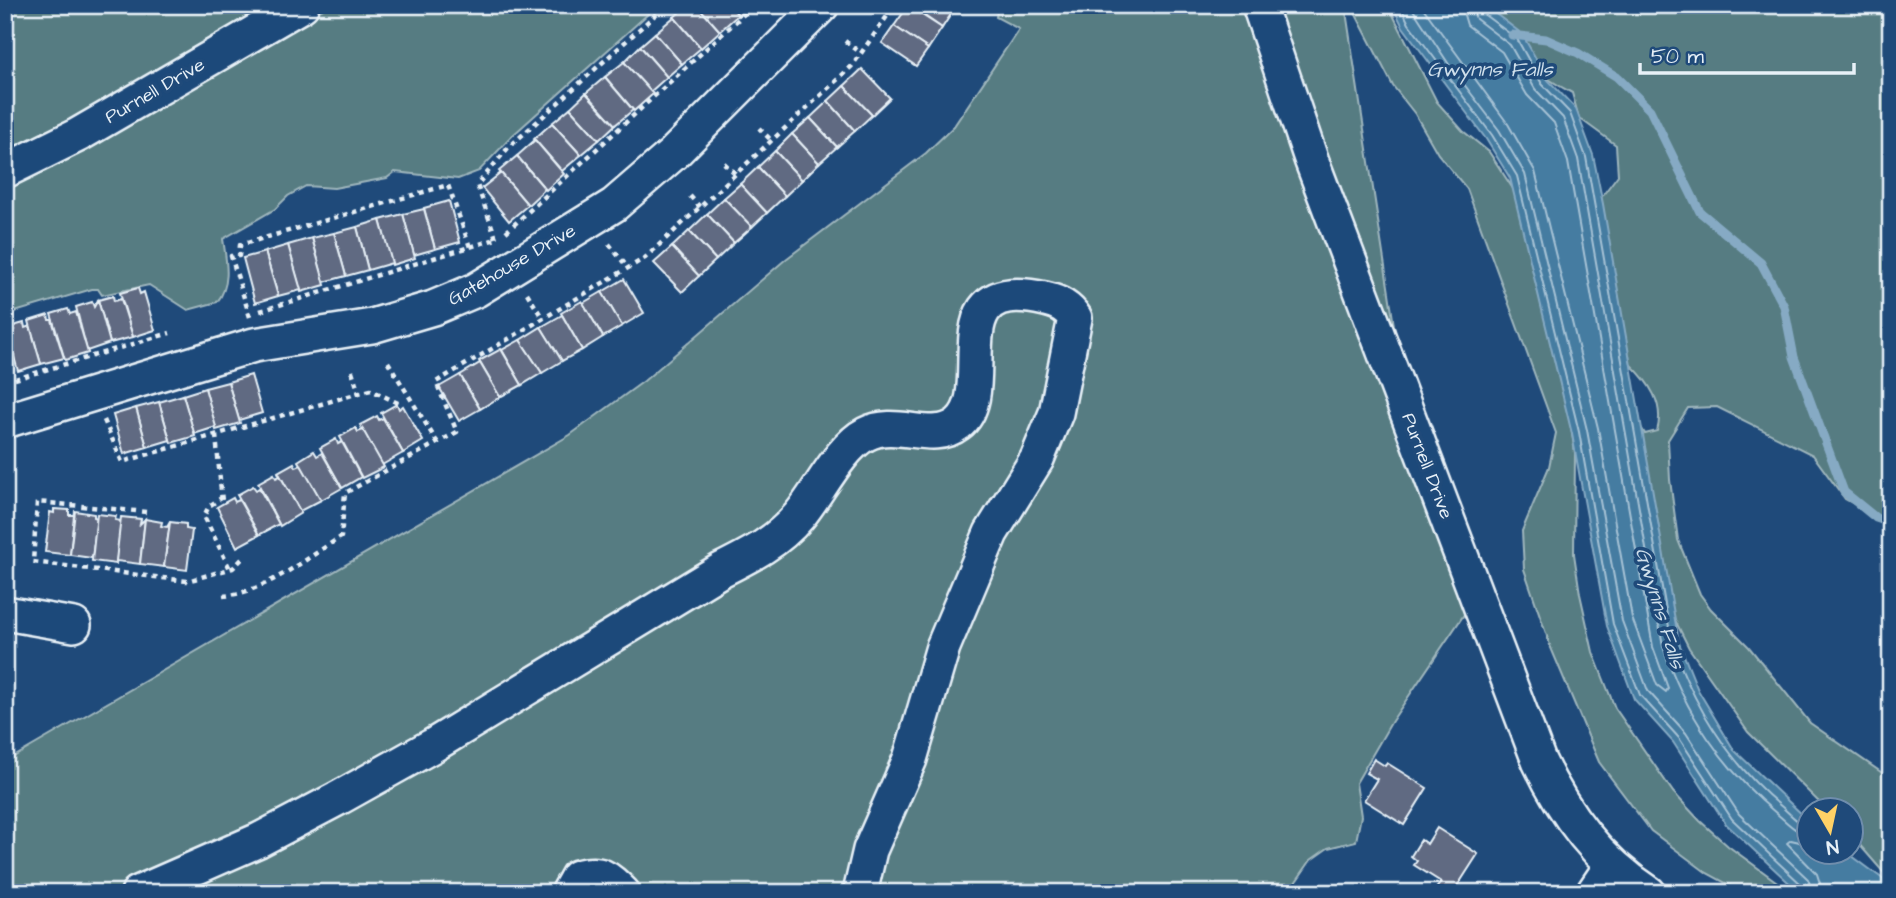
<svg xmlns="http://www.w3.org/2000/svg" width="1896" height="898" font-family="'Architects Daughter',sans-serif">
<style>
.green{fill:#567c82;stroke:#9fb6bd;stroke-width:2}
.water{fill:#447ba1;stroke:#86aac4;stroke-width:2}
.lines{fill:none;stroke-linecap:round;stroke-linejoin:round}
.shore{stroke:#a6c2d5;stroke-width:2}
.stream{stroke:#86aac4;stroke-width:9}
.building{fill:#606a82;stroke:#e8f1f8;stroke-width:2}
.minor-casing{stroke:#e8f1f8;stroke-width:38}
.path{stroke:#e8f1f8;stroke-width:4.5;stroke-dasharray:5 5;stroke-linecap:butt}
.minor{stroke:#1f4a7a;stroke-width:33}
.labels{text-anchor:middle;dominant-baseline:central;stroke-width:7;stroke-linejoin:round;paint-order:stroke}
.street-label{font-size:19px;fill:#e8f1f8;stroke:#1f4a7a}
.water-label{font-size:21px;font-style:italic;fill:#cfdfeb;stroke:#1f4a7a}
</style>
<rect width="100%" height="100%" fill="#1f4a7a"/>
<filter id="ink" filterUnits="userSpaceOnUse"><feTurbulence type="fractalNoise" baseFrequency=".0143" numOctaves="2"/><feDisplacementMap in="SourceGraphic" scale="14" xChannelSelector="R" yChannelSelector="G"/><feConvolveMatrix kernelMatrix="1 2 1 2 8 2 1 2 1" color-interpolation-filters="sRGB"/></filter>
<g filter="url(#ink)">
<g class="green">
<path d="M5 5H281L5 161Z"/>
<path d="M330 5H658L513 135 479 171 458 179 395 172 387 178 334 188 306 186 288 196 275 209 223 239C226 260 232 284 217 302L188 310 149 285 102 295 98 289H92L5 315V190L83 150Z"/>
<path d="M998 5H1246L1465 613 1392 721 1356 783 1361 816 1356 841 1328 848 1311 860 1288 893H5V762L570 435 644 381 786 259 926 153 954 126 1019 29 996 17Z"/>
<path d="M1272 5H1345L1400 365Z"/>
<path d="M1351 5H1388L1437 102 1463 131 1489 152 1517 195 1557 338 1575 453 1574 554 1580 594 1593 652 1615 708 1673 792 1700 821 1728 846 1792 893H1744L1707 873 1651 831 1599 762 1551 648 1524 569 1522 531 1549 467 1556 433 1467 189 1438 154 1415 114 1393 86Z"/>
<path d="M1487 5H1891V525L1845 499 1813 455 1717 407 1688 408 1668 440 1670 480 1678 540 1700 594 1711 609 1749 647 1810 723 1891 779V881L1851 835 1850 810H1827L1748 732 1689 648 1656 582 1634 415 1645 434 1657 431C1665 404 1649 382 1630 364L1597 203 1618 175 1616 145 1579 118 1572 93C1543 77 1527 66 1508 38 1498 24 1502 19 1487 5Z"/>
</g>
<path class="water" d="M1392 5H1484L1522 34 1548 80 1576 109 1593 155 1603 204 1679 643 1698 690 1734 750 1808 820V852L1848 853 1891 885V893H1800L1726 824 1673 742 1634 699 1607 626 1572 434 1510 178 1486 139 1403 27Z"/>
<g class="lines">
<g class="shore">
<path d="M1400 5 1409 24 1492 135 1517 176 1579 432 1613 624 1640 695 1679 738 1732 819 1802 885 1804 893"/>
<path d="M1410 5 1450 66 1499 130 1525 174 1587 430 1622 621 1648 691 1686 733 1739 814 1808 879 1813 893"/>
<path d="M1421 5 1508 124 1535 171 1598 428 1632 618 1657 685 1666 692 1668 688 1653 647 1568 162 1554 123 1527 95 1502 52 1467 25 1461 5"/>
<path d="M1471 5 1476 19 1510 45 1535 89 1563 118 1578 159 1663 646C1684 712 1724 770 1777 814 1787 822 1796 833 1808 834"/>
<path d="M1480 5 1482 13 1517 39 1542 84 1570 113 1586 157 1672 644C1695 708 1730 764 1782 807 1790 814 1798 824 1808 825"/>
<path d="M1808 844 1791 840 1787 843 1817 874 1823 893"/>
</g>
<path class="stream" d="M1512 35 1546 39 1578 53 1617 77 1650 110 1700 212 1761 263 1784 306 1794 357 1844 492 1876 518 1891 523"/>
</g>
<g class="building">
<path d="M688 5H697L720 31 701 48 674 17Z"/>
<path d="M697 5H730L738 15 720 31Z"/>
<path d="M730 5H751L739 16Z"/>
<path d="M909 5H957L942 28Z"/>
<path d="M908 6 942 28 928 49 894 26Z"/>
<path d="M674 17 701 48 682 64 655 33Z"/>
<path d="M894 26 928 49 916 66 882 43Z"/>
<path d="M655 33 682 64 667 77 640 46Z"/>
<path d="M640 46 667 77 650 92 624 62Z"/>
<path d="M624 62 653 94 634 111 605 77Z"/>
<path d="M862 69 890 98 872 115 844 86Z"/>
<path d="M605 77 633 110 615 125 586 93Z"/>
<path d="M844 86 872 115 855 131 828 101Z"/>
<path d="M586 93 615 125 599 140 570 108Z"/>
<path d="M828 101 855 131 837 147 810 118Z"/>
<path d="M570 108 599 140 581 155 552 123Z"/>
<path d="M810 118 837 147 819 163 792 134Z"/>
<path d="M552 123 581 155 562 171 534 139Z"/>
<path d="M792 134 819 163 802 180 775 151Z"/>
<path d="M535 140 564 174 546 190 517 156Z"/>
<path d="M775 151 802 180 785 196 758 167Z"/>
<path d="M517 156 545 189 528 205 499 171Z"/>
<path d="M758 167 785 196 767 213 740 184Z"/>
<path d="M501 173 528 205 509 221 482 188Z"/>
<path d="M740 184 767 213 752 227 724 198Z"/>
<path d="M724 198 752 227 734 243 707 214Z"/>
<path d="M449 201 460 242 435 249 424 208Z"/>
<path d="M424 209 435 249 414 255 403 214Z"/>
<path d="M403 214 415 258 392 265 380 220Z"/>
<path d="M707 214 734 243 716 260 689 231Z"/>
<path d="M380 220 392 263 368 270 357 227Z"/>
<path d="M357 227 368 270 346 276 334 233Z"/>
<path d="M689 231 716 260 699 276 672 247Z"/>
<path d="M334 233 346 276 324 282 312 238Z"/>
<path d="M312 238 325 285 301 292 288 245Z"/>
<path d="M288 245 301 290 278 296 265 252Z"/>
<path d="M672 247 699 276 682 292 654 263Z"/>
<path d="M265 252 278 296 255 303 243 258Z"/>
<path d="M624 279 644 313 622 326 602 292Z"/>
<path d="M138 288 140 294 144 292 155 330 133 337 120 293Z"/>
<path d="M602 292 622 326 603 337 583 303Z"/>
<path d="M113 296 114 301 121 299 133 337 110 343 98 300Z"/>
<path d="M98 300 110 343 87 351 76 307 92 302 94 307Z"/>
<path d="M582 301 603 337 582 350 561 313Z"/>
<path d="M68 309 70 314 76 312 88 353 65 360 51 314Z"/>
<path d="M48 315 49 320H52L64 358 41 364 29 321Z"/>
<path d="M562 315 582 350 562 361 541 327Z"/>
<path d="M24 323 25 328 30 326 41 364 18 371 6 328Z"/>
<path d="M541 327 562 361 542 373 520 340Z"/>
<path d="M520 340 542 373 522 385 502 350Z"/>
<path d="M501 349 522 385 500 397 479 361Z"/>
<path d="M480 363 500 397 480 409 460 375Z"/>
<path d="M251 375 262 413 239 420 228 382Z"/>
<path d="M460 375 480 409 459 421 439 387Z"/>
<path d="M228 382 240 423 216 430 205 388Z"/>
<path d="M205 388 216 427 194 434 183 395Z"/>
<path d="M183 395 195 436 171 443 159 402Z"/>
<path d="M159 402 170 440 147 447 136 408Z"/>
<path d="M397 404 399 409 403 406 423 441 403 453 381 413Z"/>
<path d="M136 408 147 447 124 454 113 415Z"/>
<path d="M377 416 379 420 383 418 403 453 382 465 360 425Z"/>
<path d="M356 428 358 432 363 430 384 467 362 478 340 437Z"/>
<path d="M336 439 338 444 342 442 361 477 342 488 320 448Z"/>
<path d="M314 451 317 456 322 453 342 488 321 500 298 461Z"/>
<path d="M294 463 296 467 301 465 321 500 300 511 278 472Z"/>
<path d="M278 472 301 513 280 526 258 483 274 474 276 478 280 476Z"/>
<path d="M253 486 256 490 259 488 279 524 259 535 237 495Z"/>
<path d="M233 498 235 502 239 500 259 535 237 547 217 507Z"/>
<path d="M54 509 69 510V515H74L70 555 45 552 50 512 54 513Z"/>
<path d="M75 511 94 514V517L97 518 92 558 70 555Z"/>
<path d="M97 514 116 516 115 520 121 521 116 564 92 561Z"/>
<path d="M121 517 141 519 140 524 145 519 140 564 116 561Z"/>
<path d="M145 519 162 522 161 526 167 527 170 522 164 567 140 564Z"/>
<path d="M170 522 186 524V529L192 530 187 570 164 567Z"/>
<path d="M1374 759 1385 766 1387 763 1427 788 1404 825 1364 800 1377 779 1366 773Z"/>
<path d="M1437 828 1478 854 1453 893 1435 890 1441 882 1414 865 1417 861 1411 856 1421 840 1427 844Z"/>
</g>
<g class="lines">
<defs>
<g id="minor">
<path d="M1259 5 1311 159 1539 761C1565 815 1598 860 1649 893"/>
<path d="M5 171 78 135 302 5"/>
<path d="M5 421 254 345 372 326 433 308 476 290 614 205 673 154 822 5"/>
<path d="M5 613 74 625"/>
<path d="M138 893 259 840 337 799 432 746 721 570C751 555 777 542 799 516 818 494 840 447 866 434 897 418 932 444 958 424 1001 392 933 273 1045 299 1059 302 1068 307 1075 318L1056 413 1037 459 991 533 943 647 910 759 870 850 860 893"/>
<path d="M568 893 577 877C600 870 607 877 623 893"/>
<path d="M1593 893 1612 865"/>
</g>
</defs>
<use href="#minor" class="minor-casing"/>
<g class="path">
<path d="M845 41 861 53"/>
<path d="M759 128 772 141"/>
<path d="M724 163 736 174"/>
<path d="M690 196 700 207"/>
<path d="M506 232 754 5"/>
<path d="M496 238 477 185 508 148 666 5"/>
<path d="M609 244 628 268"/>
<path d="M527 293 543 319"/>
<path d="M260 311 496 239"/>
<path d="M250 317 231 256H239L240 245 448 185 471 250"/>
<path d="M388 362 437 442"/>
<path d="M352 371 359 393"/>
<path d="M5 382 170 333"/>
<path d="M104 420 122 462 359 393 371 390 402 405"/>
<path d="M216 435 222 502"/>
<path d="M223 497 209 506 204 516 230 569"/>
<path d="M146 512 37 502 33 562 187 581 233 568 245 556"/>
<path d="M223 596C266 592 305 559 341 537L345 493 457 432 436 382 645 258 852 66 895 5"/>
</g>
<use href="#minor" class="minor"/>
</g>
</g>
<g class="labels">
<g class="street-label">
<text transform="translate(155 91) rotate(-30)">Purnell Drive</text>
<text transform="translate(512 265) rotate(-30)">Gatehouse Drive</text>
<text transform="translate(1427 466) rotate(69)">Purnell Drive</text>
</g>
<g class="water-label">
<text x="1490" y="69">Gwynns Falls</text>
<text transform="translate(1660 608) rotate(73)">Gwynns Falls</text>
</g>
</g>
<rect width="1896" height="898" fill="none" stroke="#1f4a7a" stroke-width="28"/>
<rect x="14" y="14" width="1868" height="870" fill="none" stroke="#e8f1f8" stroke-width="2.5" filter="url(#ink)"/>
<g transform="translate(1830 831) rotate(171)"><circle r="33" fill="#1f4a7a" stroke="#6f8dac" stroke-width="2"/>
<path d="M0-5L12 26L0 18L-12 26Z" fill="#ffd166"/>
<text y="-10" font-size="19" font-weight="bold" text-anchor="middle" fill="#e8f1f8">N</text>
</g>
<path d="M1640 63v10h214v-10" fill="none" stroke="#e8f1f8" stroke-width="3.5"/>
<text x="1651" y="63" font-size="21" fill="#e8f1f8" stroke="#1f4a7a" stroke-width="5" paint-order="stroke">50 m</text>
</svg>
